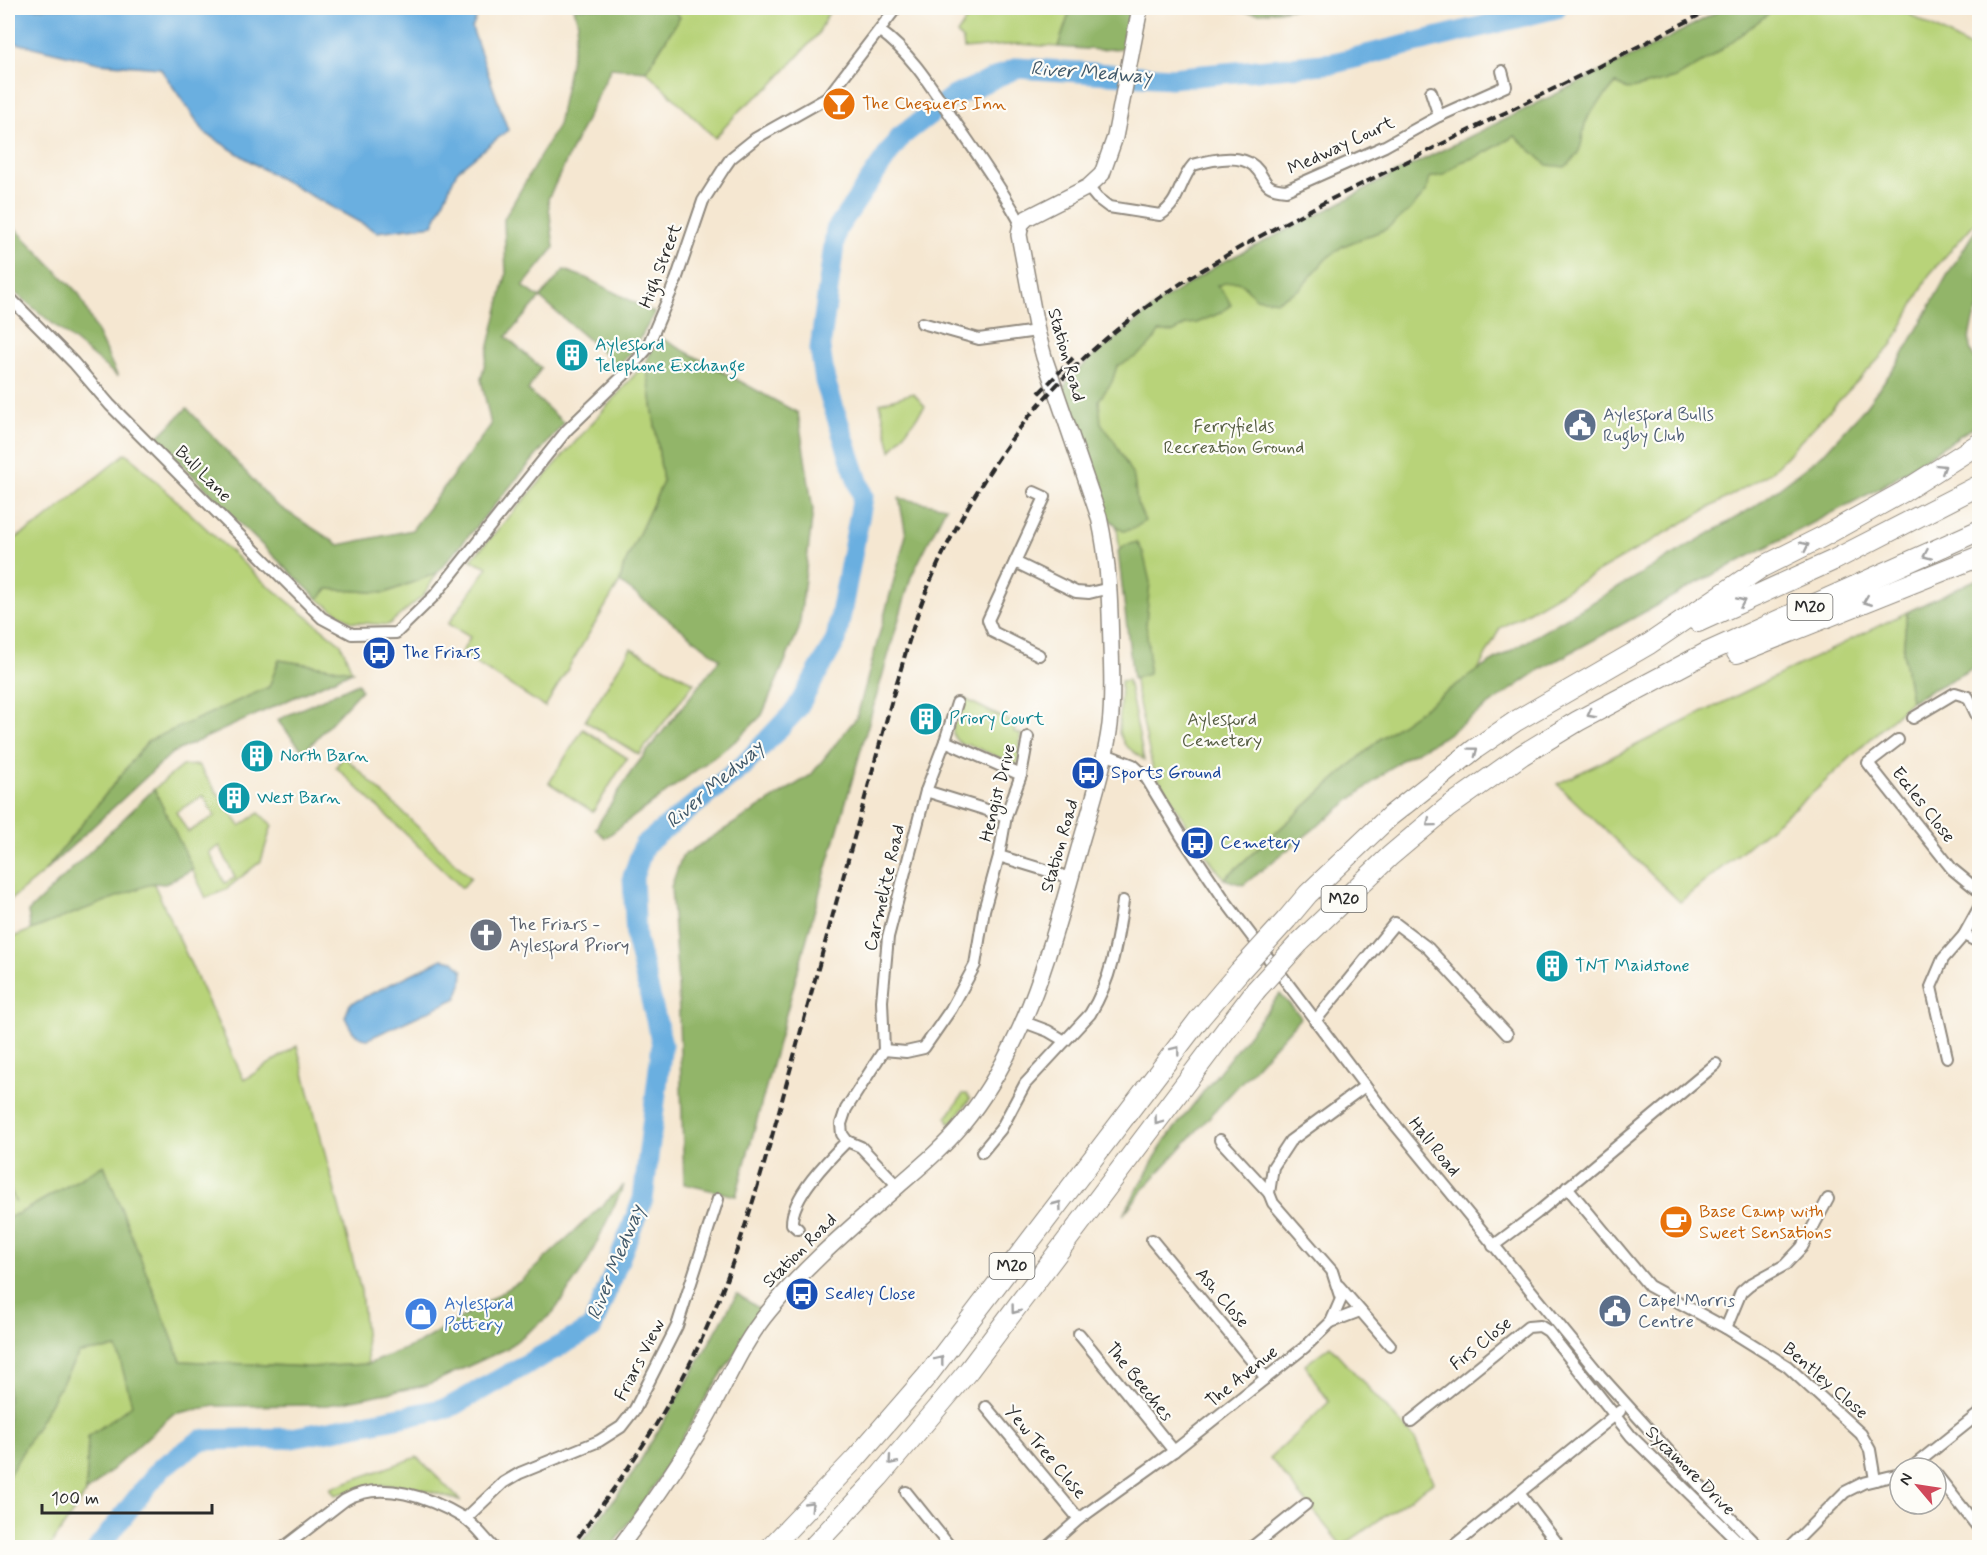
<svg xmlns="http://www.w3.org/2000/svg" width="1987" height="1555" font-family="Mynerve,sans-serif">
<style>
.green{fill:#b8d379;stroke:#727f52;stroke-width:1.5;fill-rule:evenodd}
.forest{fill:#92b569;stroke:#5e704a;stroke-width:1.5}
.water{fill:#6aafe0;stroke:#4a6d86;stroke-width:1.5}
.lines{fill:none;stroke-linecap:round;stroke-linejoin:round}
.river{stroke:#6aafe0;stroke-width:21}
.street-casing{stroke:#90897e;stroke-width:14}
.secondary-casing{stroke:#90897e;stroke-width:18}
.highway-casing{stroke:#90897e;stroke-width:22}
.street{stroke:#fff;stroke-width:10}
.secondary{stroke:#fff;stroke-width:15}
.highway{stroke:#fff;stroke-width:20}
.rail{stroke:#2b2b2b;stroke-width:4;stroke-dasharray:9 4.5;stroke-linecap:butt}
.highway-bridge-casing{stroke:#90897e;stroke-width:22;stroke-linecap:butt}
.highway-bridge{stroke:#fff;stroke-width:20}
.oneway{stroke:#a0a0a0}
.labels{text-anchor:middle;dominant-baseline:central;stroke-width:4.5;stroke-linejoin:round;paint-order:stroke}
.shield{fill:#fdfcf7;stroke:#6a6a68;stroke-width:1.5}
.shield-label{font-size:16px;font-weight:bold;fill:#2b2b2b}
.food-label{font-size:18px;fill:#c56008;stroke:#fdfcf7;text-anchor:start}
.street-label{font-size:18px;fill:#2b2b2b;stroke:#fdfcf7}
.culture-label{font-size:18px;fill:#0d838f;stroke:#fdfcf7;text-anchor:start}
.service-label{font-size:18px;fill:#4e5e75;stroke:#fdfcf7;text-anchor:start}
.park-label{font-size:18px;fill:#555d42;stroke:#fdfcf7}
.transit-label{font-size:18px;fill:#164399;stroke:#fdfcf7;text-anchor:start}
.worship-label{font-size:18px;fill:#5b616d;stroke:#fdfcf7;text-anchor:start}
.shop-label{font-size:18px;fill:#366cbe;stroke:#fdfcf7;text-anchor:start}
.water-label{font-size:20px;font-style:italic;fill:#41596a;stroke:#fdfcf7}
</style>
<rect width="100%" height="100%" fill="#fdfcf7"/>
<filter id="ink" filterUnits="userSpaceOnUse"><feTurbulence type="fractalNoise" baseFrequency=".0167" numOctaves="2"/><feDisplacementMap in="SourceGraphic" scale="12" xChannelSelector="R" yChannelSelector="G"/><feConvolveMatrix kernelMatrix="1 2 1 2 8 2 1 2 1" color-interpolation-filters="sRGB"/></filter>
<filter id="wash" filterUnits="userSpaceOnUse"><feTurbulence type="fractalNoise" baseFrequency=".008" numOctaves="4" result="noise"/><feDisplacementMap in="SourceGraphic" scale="24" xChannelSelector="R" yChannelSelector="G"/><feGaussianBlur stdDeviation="1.35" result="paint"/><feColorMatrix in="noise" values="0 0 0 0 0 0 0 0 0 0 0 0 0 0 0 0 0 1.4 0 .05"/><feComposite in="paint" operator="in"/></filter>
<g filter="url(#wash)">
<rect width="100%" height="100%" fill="#f5e7d1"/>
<g class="green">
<path d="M672 8H831L818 34 771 86 741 109 715 138 646 71 680 17Z"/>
<path d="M974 8H1071L1058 47 1018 44 964 49 963 41 957 34Z"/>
<path d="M1752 8H1898L1979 52V218L1929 275 1892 345 1770 473 1500 628 1478 670 1381 738 1224 879 1204 852 1153 770 1136 689 1117 528 1063 394 1196 286 1373 198 1701 45Z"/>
<path d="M646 362 663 482 623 568 620 582 545 707 461 654 470 637 448 624 488 567 471 560Z"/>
<path d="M913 393 925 406 891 451 880 403Z"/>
<path d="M126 453 260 579 341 644 352 671 279 660 269 687 148 741 44 872 8 902V543L42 522Z"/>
<path d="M437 573 423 596 388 625 352 622 318 599 328 589 385 593Z"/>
<path d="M1907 612 1903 652 1911 701 1816 790 1680 902 1557 784Z"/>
<path d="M631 648 694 683 639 755 585 721Z"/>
<path d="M1128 680 1144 760 1125 745 1119 733 1121 681Z"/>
<path d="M963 698 1015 724 1014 732 1021 734C1018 746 1023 755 1015 767L1008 765 1005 760 968 744 963 745C943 735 957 716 963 698Z"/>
<path d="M583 729 627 758 593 812 549 783Z"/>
<path d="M344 756 471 878 462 888 336 767Z"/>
<path d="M198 765 240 826 259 813 272 825 261 861 225 890 206 898 154 789 182 766ZM203 796 215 816 188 832 176 812ZM220 846 235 878 225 883 209 852Z"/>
<path d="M153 882 244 1080 297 1046 361 1291 368 1364 309 1367 181 1361 104 1165 20 1213 8 1217V1189L16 1203 8 1183V939Z"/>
<path d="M963 1094H967L970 1099 952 1123H949L947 1117Z"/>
<path d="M1330 1346 1415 1439 1433 1482 1342 1546 1270 1458 1329 1402 1305 1365Z"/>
<path d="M117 1348 133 1405 88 1437 86 1493 50 1547 8 1548V1477L79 1353Z"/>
<path d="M417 1457 461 1501C438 1493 412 1485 387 1485 369 1485 352 1491 335 1495L330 1488Z"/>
</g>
<g class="forest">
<path d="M574 8H672L680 17 646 71 611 68 548 199 554 248 523 286 540 298 564 270 586 278 655 313 632 352 618 365 540 298 506 337 541 368 528 390 564 423 437 573 385 593 328 589 318 599 234 518 157 438 187 408 275 504 339 545 412 530 491 425 481 379 506 275 504 219 558 125 578 23Z"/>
<path d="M1071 8H1131L1123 48 1100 50 1058 47Z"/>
<path d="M1187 8H1298L1259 13Z"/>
<path d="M1724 8H1776L1710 58 1676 78 1627 90 1616 83C1609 93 1599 102 1591 112 1576 134 1591 147 1565 167L1547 165 1515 136 1479 156 1461 162 1443 175 1429 178 1426 192 1410 210 1386 229 1343 246 1326 259 1300 289 1277 301 1255 298C1242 281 1237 277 1217 286L1225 294 1231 305 1218 314 1197 323 1187 324 1174 332H1159C1149 350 1136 358 1117 366L1112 382 1099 400 1101 423 1113 439 1134 478 1137 503 1145 521 1133 529 1123 531 1109 519 1100 501 1083 450 1061 396 1067 382 1089 360 1163 300 1221 263 1323 212 1392 175 1663 41Z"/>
<path d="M8 221 79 294 118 377 8 287Z"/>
<path d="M1979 224V307C1971 323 1962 350 1979 363V423L1878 489 1699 582 1541 669 1443 737 1401 760 1243 885 1224 879 1381 738 1478 670 1754 507 1822 455 1862 411 1900 360 1948 274Z"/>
<path d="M659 337 798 413 813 510 799 629 762 715 738 739 605 838 595 829 631 772 720 659 620 582 623 568 663 482 646 362Z"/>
<path d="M899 498 946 507 911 577 816 905 736 1196 684 1184 678 985 671 887 682 856 811 775 857 717 906 535Z"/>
<path d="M1137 542 1143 552 1150 582 1146 623 1149 656 1148 674 1133 679 1118 551 1126 545Z"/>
<path d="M1979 578V665L1911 701 1903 652 1907 612Z"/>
<path d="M279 660 352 671 172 753 44 872 148 741 269 687Z"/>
<path d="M358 683 361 690 304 752 277 720Z"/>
<path d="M154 789 193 869 165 884 153 883 31 930 28 912Z"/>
<path d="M1280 994 1301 1017 1147 1185 1123 1215 1164 1142Z"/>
<path d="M104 1165 181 1361 309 1367 368 1364 419 1343 521 1281 624 1185 587 1263 553 1313 506 1349 427 1385 328 1405 215 1406 173 1414 86 1493 88 1437 132 1405 117 1348 79 1353 8 1477V1217L20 1213Z"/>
<path d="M737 1294 763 1311 707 1396 654 1486 611 1547 577 1548 630 1478 683 1389Z"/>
</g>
<g class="water">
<path d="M8 8H481L472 28 508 130 457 171 433 225 377 232 261 168 205 133 160 68 99 63 8 41Z"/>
<path d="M442 959 454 961 463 971 462 984 457 998 368 1039C354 1038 350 1028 345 1017L350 1004Z"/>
</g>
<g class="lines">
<path class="river" d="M98 1548 161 1468 201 1440 292 1438 448 1408 592 1328 643 1199 662 1044 636 939 633 877 644 845 743 766 796 710 836 640 863 497 825 381 820 349 836 230 900 137 952 97 1017 68 1171 78 1334 63 1556 8"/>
</g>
</g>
<g filter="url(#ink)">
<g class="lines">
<defs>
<g id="street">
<path d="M880 31C911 53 932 88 953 119 977 154 1001 187 1021 224"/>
<path d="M1439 116 1506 86 1502 71"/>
<path d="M1088 187 1097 198 1109 207 1160 215C1180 203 1179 181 1193 165 1210 160 1239 153 1254 166 1268 179 1260 188 1286 190L1385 146 1439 116 1431 92"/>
<path d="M8 296 74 363 110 405 322 618 352 634 396 633 435 595 567 430 623 376 646 350 676 280 703 201 724 168 731 158 756 138 827 98 896 8"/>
<path d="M922 323 979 339 1037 331"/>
<path d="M1034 492 1045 497 988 620 993 632 1039 655"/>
<path d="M1015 562 1076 592 1089 593 1110 588"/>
<path d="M1913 718 1955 693 1968 697 1980 722"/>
<path d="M1898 740 1868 763 1952 869 1980 892"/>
<path d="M945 741 957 703"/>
<path d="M1105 754 1133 765 1145 776 1182 837 1226 902 1384 1111 1600 1375 1710 1497 1760 1548"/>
<path d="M926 791 1006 816"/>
<path d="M999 856 1071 878"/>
<path d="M1964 935 1980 943"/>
<path d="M1315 1021 1395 923 1428 948 1507 1034"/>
<path d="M1024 1022 1048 1031 1065 1041"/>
<path d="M884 1050 906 1052 924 1048 951 1009 975 965 984 910 999 856 1006 816 1021 775 1028 737"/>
<path d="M1947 1057 1931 987 1943 959 1964 935 1980 906"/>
<path d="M1220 1140 1269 1193"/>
<path d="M982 1152 1001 1129 1025 1084 1090 1014C1112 979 1117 942 1123 901"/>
<path d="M898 1186 861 1147 847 1141 842 1134 841 1124 846 1109 884 1050 882 1001 888 937 926 791 945 741 1021 775"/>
<path d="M1567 1187 1649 1286 1726 1328 1787 1366 1861 1434 1870 1450 1875 1480"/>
<path d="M798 1229 792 1224C791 1197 829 1159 847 1141"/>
<path d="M1152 1240 1266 1378"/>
<path d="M1493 1246 1537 1213 1716 1064"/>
<path d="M1339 1286 1390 1345"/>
<path d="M1331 1322 1360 1311"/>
<path d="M1726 1328 1741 1292 1749 1285 1785 1265 1802 1247 1828 1199"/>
<path d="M1079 1334 1174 1451"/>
<path d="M986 1407 1079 1519"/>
<path d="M1411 1421 1528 1327 1540 1326 1548 1331 1631 1436 1745 1548"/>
<path d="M1911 1468 1980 1413"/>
<path d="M1936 1474 1980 1530"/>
<path d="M906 1492 951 1548"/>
<path d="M1519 1493 1561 1548"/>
<path d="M465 1519 503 1483 520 1473 599 1441 621 1427 635 1409 677 1326 718 1199"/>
<path d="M283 1548 345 1500C381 1479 431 1498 464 1518 475 1525 484 1538 494 1548"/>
<path d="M1046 1548 1079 1519 1174 1451 1305 1347 1331 1322 1341 1299 1332 1271 1273 1203 1269 1193 1273 1167 1290 1141 1365 1086"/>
<path d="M1251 1548 1306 1504"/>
<path d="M1451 1548 1620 1411"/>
<path d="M1789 1548 1845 1492 1863 1483 1900 1474"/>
</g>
<path id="secondary" d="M619 1548C647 1511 673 1473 697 1434 722 1394 738 1348 769 1311 807 1264 853 1226 897 1187 920 1167 943 1148 962 1125 1026 1047 1051 947 1078 852 1090 810 1104 769 1110 725 1113 700 1112 673 1111 648 1110 604 1109 561 1099 517L1044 357 1037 331 1019 235 1021 224 1027 218 1088 187 1102 174 1115 137 1140 8"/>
<g id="highway">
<path d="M1698 622 1834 560 1980 485"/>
<path d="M1737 653 1980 556"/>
<path d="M1287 919 1308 894 1390 816 1475 749 1516 721 1649 644 1762 567 1822 537 1903 492 1980 443"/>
<path d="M1299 943 1390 856 1447 808 1522 755 1578 721 1708 652 1980 530"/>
<path d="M770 1548 856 1458 927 1376 1200 1018 1239 972"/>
<path d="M812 1548 879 1477 969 1370 1256 990"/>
</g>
</defs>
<use href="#street" class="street-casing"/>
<use href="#secondary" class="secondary-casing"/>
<use href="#highway" class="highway-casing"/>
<use href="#street" class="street"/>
<use href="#secondary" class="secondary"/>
<use href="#highway" class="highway"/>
<g class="rail">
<path d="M1039 393 1073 358"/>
<path d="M570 1548C618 1485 664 1419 698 1347 743 1251 769 1147 797 1045 830 925 863 805 896 685 904 660 910 635 919 610 941 550 974 492 1011 440 1106 308 1254 237 1396 167 1501 114 1608 63 1713 8"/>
</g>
<defs>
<g id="highway-bridge">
<path d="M1239 972 1287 919"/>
<path d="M1256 990 1299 943"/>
</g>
</defs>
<use href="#highway-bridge" class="highway-bridge-casing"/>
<use href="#highway-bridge" class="highway-bridge"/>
</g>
<defs><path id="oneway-chevron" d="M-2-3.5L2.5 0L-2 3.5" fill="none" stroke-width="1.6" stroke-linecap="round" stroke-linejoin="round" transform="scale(1.5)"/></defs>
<g class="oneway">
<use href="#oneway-chevron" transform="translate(1942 468) rotate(-32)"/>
<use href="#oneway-chevron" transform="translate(1805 546) rotate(-26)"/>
<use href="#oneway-chevron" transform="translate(1927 555) rotate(156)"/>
<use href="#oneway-chevron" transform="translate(1867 601) rotate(158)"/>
<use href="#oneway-chevron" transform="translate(1741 602) rotate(-24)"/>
<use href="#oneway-chevron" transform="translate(1591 714) rotate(152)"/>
<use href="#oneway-chevron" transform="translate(1474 751) rotate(-37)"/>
<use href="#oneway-chevron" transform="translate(1430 823) rotate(140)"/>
<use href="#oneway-chevron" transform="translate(1176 1050) rotate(-52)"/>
<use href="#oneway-chevron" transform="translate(1158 1121) rotate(127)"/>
<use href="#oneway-chevron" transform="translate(1058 1205) rotate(-53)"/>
<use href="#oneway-chevron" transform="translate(1015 1310) rotate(127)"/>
<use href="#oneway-chevron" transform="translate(940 1360) rotate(-52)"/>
<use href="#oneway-chevron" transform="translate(892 1461) rotate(131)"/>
<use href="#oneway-chevron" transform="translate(810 1505) rotate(-46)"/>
</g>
</g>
<defs>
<symbol id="bar-disc" viewBox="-11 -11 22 22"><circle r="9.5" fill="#e8710a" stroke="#fdfcf7"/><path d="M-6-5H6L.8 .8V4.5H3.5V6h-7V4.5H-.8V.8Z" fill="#fff"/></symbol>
<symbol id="building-disc" viewBox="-11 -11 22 22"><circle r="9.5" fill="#0f9aa8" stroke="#fdfcf7"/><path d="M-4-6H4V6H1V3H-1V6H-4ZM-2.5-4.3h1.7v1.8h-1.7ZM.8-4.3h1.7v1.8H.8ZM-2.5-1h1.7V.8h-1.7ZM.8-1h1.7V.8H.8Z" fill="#fff"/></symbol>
<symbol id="civic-disc" viewBox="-11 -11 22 22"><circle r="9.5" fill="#5c6f8a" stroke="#fdfcf7"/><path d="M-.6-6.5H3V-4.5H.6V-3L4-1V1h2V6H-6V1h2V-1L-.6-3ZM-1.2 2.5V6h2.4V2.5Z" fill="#fff"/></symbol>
<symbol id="bus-disc" viewBox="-11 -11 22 22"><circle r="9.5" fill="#1a4fb4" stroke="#fdfcf7"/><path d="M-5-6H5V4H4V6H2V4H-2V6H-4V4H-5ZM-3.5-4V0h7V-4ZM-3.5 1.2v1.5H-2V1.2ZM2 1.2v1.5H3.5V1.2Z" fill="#fff"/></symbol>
<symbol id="church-disc" viewBox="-11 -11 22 22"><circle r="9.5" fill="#6b7280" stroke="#fdfcf7"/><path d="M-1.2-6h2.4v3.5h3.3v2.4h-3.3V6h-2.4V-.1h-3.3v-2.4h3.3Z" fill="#fff"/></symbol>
<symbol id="cafe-disc" viewBox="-11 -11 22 22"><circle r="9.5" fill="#e8710a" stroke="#fdfcf7"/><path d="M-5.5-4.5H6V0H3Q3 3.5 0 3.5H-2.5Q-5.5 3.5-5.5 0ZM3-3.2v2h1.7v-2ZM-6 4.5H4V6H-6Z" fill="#fff"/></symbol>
<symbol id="shop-disc" viewBox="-11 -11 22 22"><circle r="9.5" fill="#3f7fe0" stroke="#fdfcf7"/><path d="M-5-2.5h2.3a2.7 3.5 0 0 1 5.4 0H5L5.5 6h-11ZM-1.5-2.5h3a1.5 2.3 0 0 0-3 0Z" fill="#fff"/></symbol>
</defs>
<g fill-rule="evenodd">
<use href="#bar-disc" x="820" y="85" width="38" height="38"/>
<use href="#building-disc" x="553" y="336" width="38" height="38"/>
<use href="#civic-disc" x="1561" y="406" width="38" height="38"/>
<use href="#bus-disc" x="360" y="634" width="38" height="38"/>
<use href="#building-disc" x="907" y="700" width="38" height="38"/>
<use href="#building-disc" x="238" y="737" width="38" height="38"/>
<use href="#bus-disc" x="1069" y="754" width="38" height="38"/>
<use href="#building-disc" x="215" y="779" width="38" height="38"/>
<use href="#bus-disc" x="1178" y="824" width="38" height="38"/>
<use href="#church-disc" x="467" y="916" width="38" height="38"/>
<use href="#building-disc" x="1533" y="947" width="38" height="38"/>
<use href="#cafe-disc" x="1657" y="1203" width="38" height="38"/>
<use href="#bus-disc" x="783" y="1275" width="38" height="38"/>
<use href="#civic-disc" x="1596" y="1292" width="38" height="38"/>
<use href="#shop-disc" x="402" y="1295" width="38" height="38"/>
</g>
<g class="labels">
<g class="shield">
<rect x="1787.5" y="594" width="45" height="26" rx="4.5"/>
<rect x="1321.5" y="886" width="45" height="26" rx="4.5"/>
<rect x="989.5" y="1253" width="45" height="26" rx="4.5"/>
</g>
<g class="shield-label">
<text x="1810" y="607">M20</text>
<text x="1344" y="899">M20</text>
<text x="1012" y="1266">M20</text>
</g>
<g class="food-label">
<text x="862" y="104">The Chequers Inn</text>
<text x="1699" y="1212">Base Camp with<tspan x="1699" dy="21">Sweet Sensations</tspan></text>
</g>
<g class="street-label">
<text transform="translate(1341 146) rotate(-25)">Medway Court</text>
<text transform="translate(661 266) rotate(-69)">High Street</text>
<text transform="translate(1066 355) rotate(74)">Station Road</text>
<text transform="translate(203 474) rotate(45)">Bull Lane</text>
<text transform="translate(998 793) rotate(-76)">Hengist Drive</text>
<text transform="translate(1923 805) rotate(52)">Eccles Close</text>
<text transform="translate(1060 846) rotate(-74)">Station Road</text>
<text transform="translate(885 888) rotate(-77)">Carmelite Road</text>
<text transform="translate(1434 1147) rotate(51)">Hall Road</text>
<text transform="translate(800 1251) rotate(-45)">Station Road</text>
<text transform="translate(1222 1298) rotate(50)">Ash Close</text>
<text transform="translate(1481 1344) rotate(-39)">Firs Close</text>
<text transform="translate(640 1360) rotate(-63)">Friars View</text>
<text transform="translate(1242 1377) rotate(-39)">The Avenue</text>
<text transform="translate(1825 1381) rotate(41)">Bentley Close</text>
<text transform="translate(1139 1382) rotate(51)">The Beeches</text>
<text transform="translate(1045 1452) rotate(50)">Yew Tree Close</text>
<text transform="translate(1690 1471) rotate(45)">Sycamore Drive</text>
</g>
<g class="culture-label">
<text x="595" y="345">Aylesford<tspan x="595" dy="21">Telephone Exchange</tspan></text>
<text x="949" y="719">Priory Court</text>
<text x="280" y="756">North Barn</text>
<text x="257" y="798">West Barn</text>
<text x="1575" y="966">TNT Maidstone</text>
</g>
<g class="service-label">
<text x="1603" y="415">Aylesford Bulls<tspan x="1603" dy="21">Rugby Club</tspan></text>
<text x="1638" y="1301">Capel Morris<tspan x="1638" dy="21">Centre</tspan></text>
</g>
<g class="park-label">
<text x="1234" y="427">Ferryfields<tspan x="1234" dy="21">Recreation Ground</tspan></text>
<text x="1222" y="720">Aylesford<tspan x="1222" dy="21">Cemetery</tspan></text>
</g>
<g class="transit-label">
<text x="402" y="653">The Friars</text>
<text x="1111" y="773">Sports Ground</text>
<text x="1220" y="843">Cemetery</text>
<text x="825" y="1294">Sedley Close</text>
</g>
<g class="worship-label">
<text x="509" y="925">The Friars -<tspan x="509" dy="21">Aylesford Priory</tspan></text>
</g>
<g class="shop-label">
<text x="444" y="1304">Aylesford<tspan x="444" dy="21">Pottery</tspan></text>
</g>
<g class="water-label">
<text transform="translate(1091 73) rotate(4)">River Medway</text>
<text transform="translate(715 785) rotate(-41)">River Medway</text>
<text transform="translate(616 1263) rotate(-68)">River Medway</text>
</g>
</g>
<rect width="1987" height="1555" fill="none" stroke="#fdfcf7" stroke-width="30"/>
<g transform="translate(1918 1486) rotate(299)"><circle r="28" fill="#fdfcf7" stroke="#a9a8a5" stroke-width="1.5"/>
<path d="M0-4.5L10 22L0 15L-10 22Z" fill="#d1495b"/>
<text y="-9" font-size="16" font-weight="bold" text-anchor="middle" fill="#2b2b2b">N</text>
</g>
<path d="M42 1504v9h170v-9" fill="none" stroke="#2b2b2b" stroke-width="3"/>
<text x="51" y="1504" font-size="18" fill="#2b2b2b" stroke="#fdfcf7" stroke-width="4.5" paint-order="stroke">100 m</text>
</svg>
